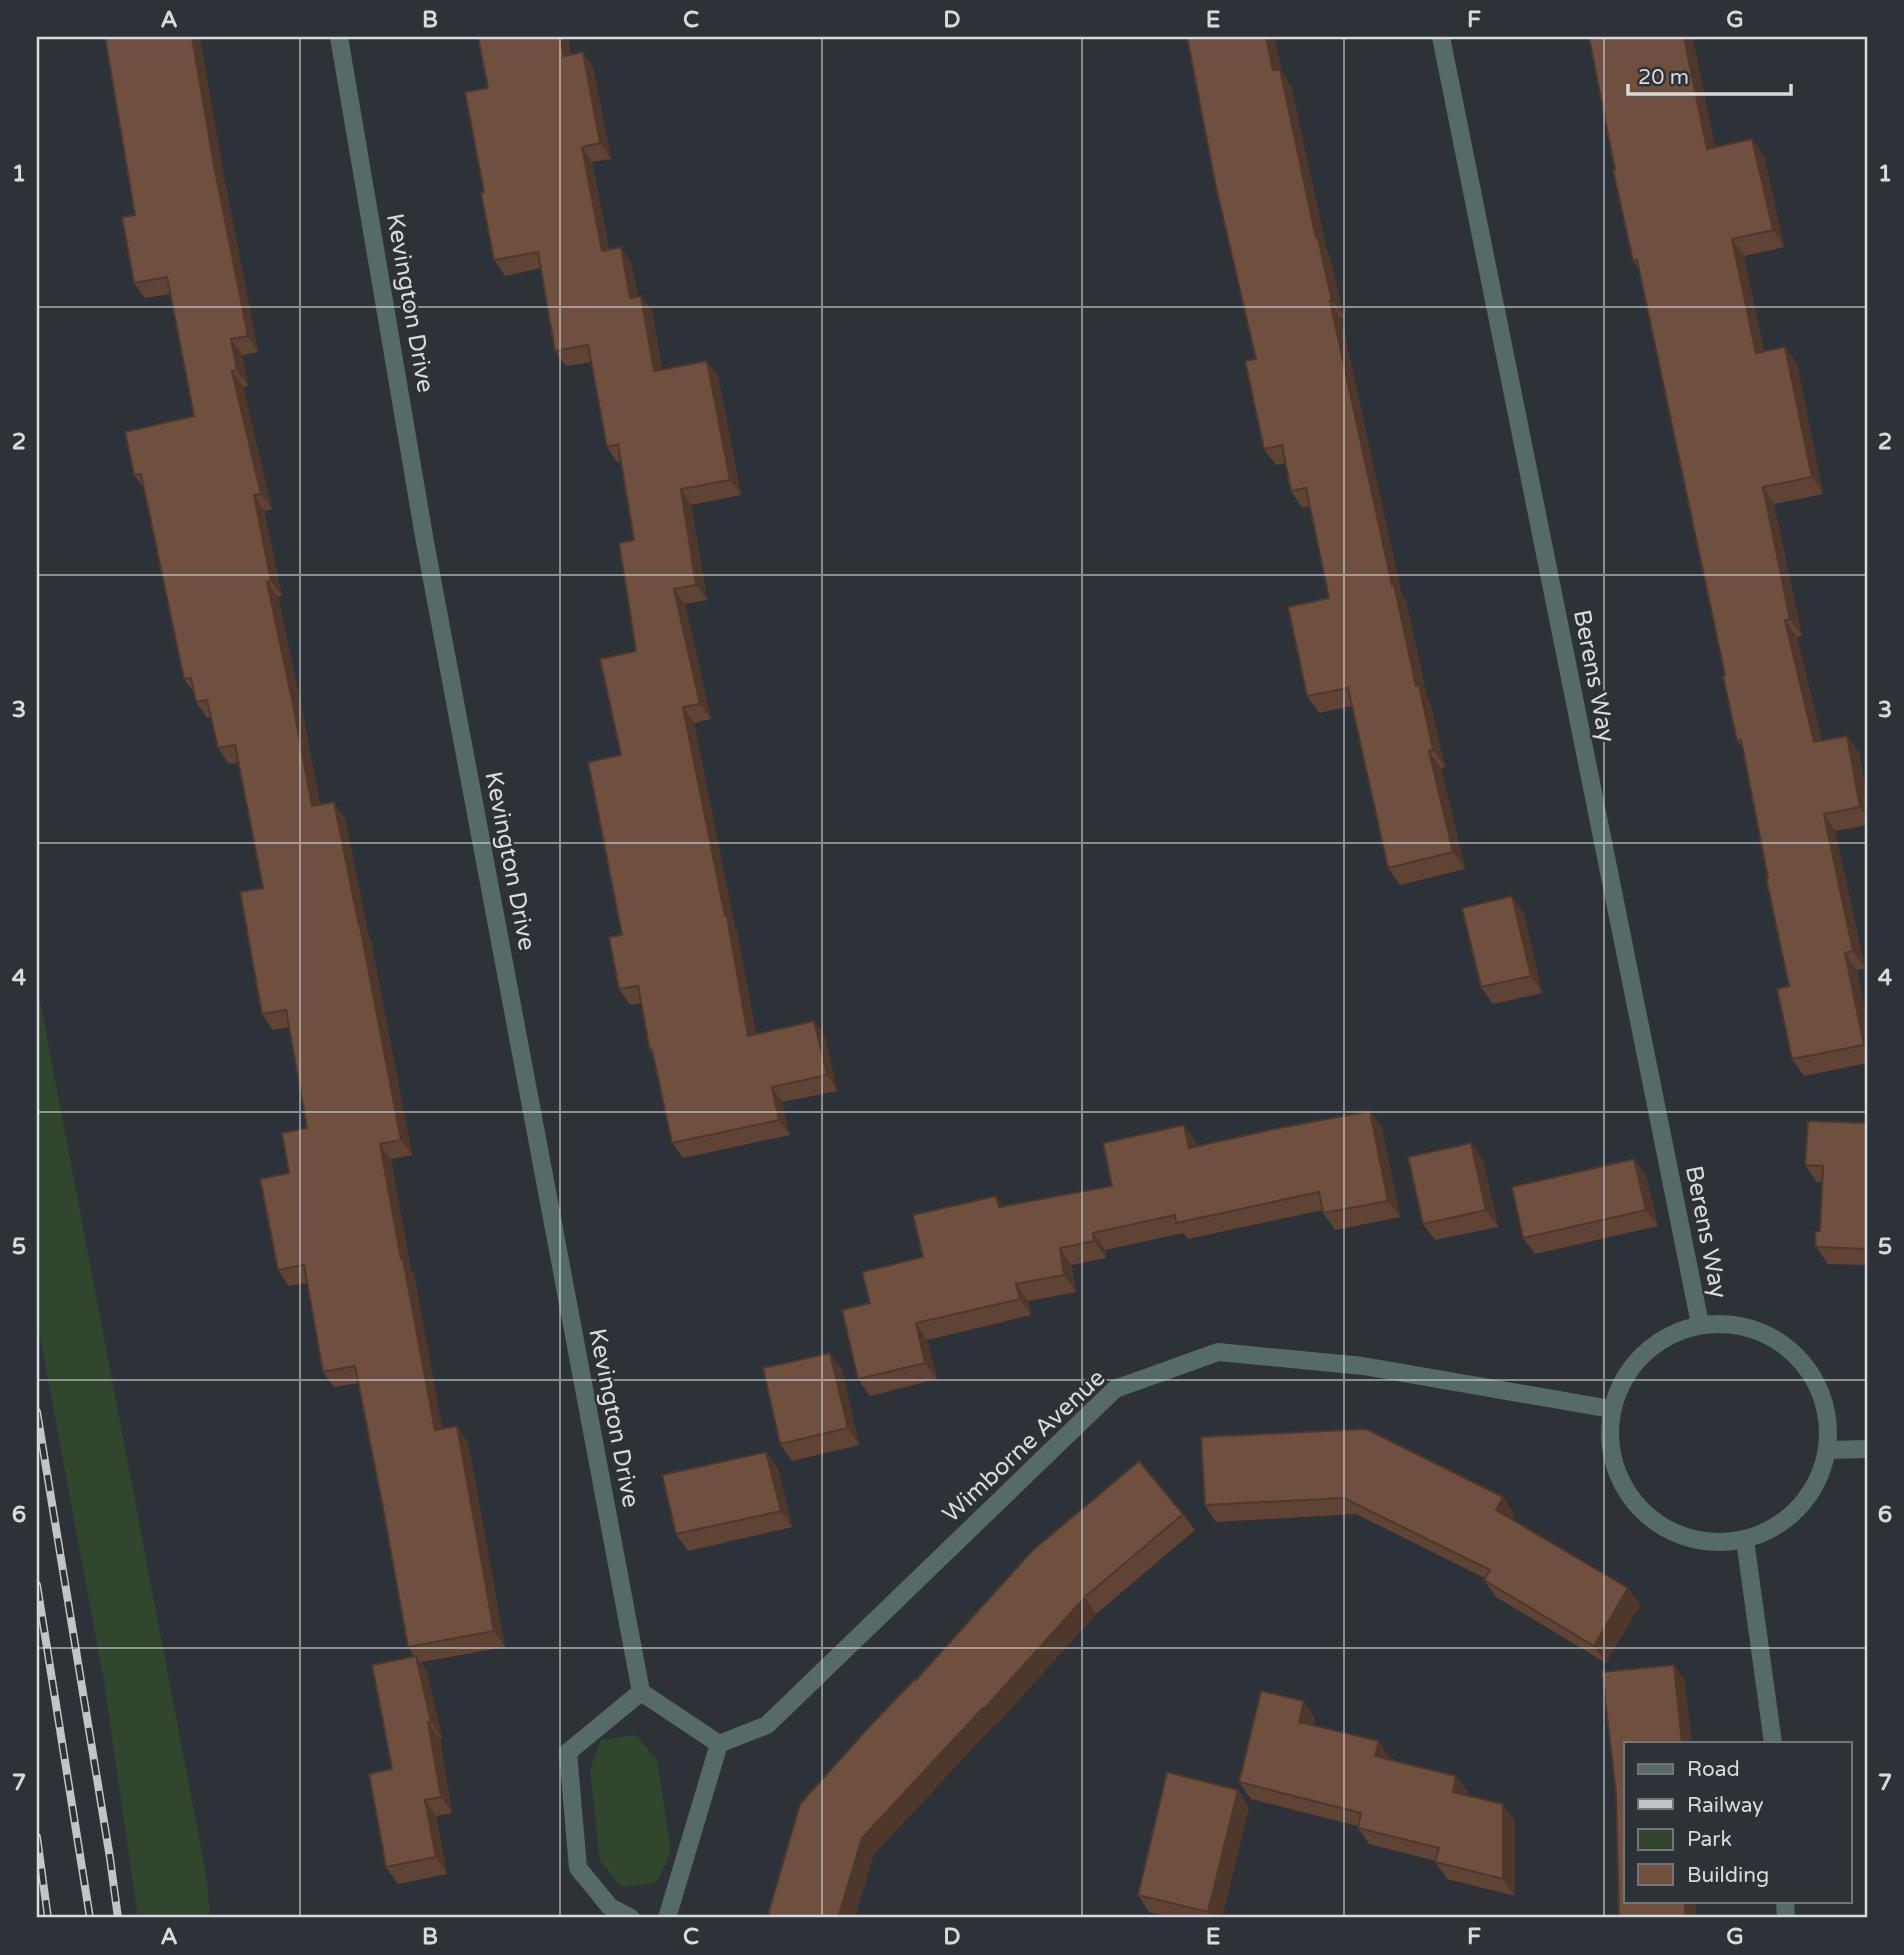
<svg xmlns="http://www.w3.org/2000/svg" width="1904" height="1955" font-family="'Varela Round',sans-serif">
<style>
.green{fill:#32462d}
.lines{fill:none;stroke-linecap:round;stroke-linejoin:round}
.minor{stroke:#576a6a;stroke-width:18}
.rail-casing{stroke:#c1c4c8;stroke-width:8}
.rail{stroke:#2d3238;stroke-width:5;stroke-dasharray:16;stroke-linecap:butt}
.wall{fill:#5f4435}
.shaded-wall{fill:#4e372b}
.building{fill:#6f4f3e;stroke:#4e372b;stroke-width:2}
.grid{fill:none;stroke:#d7dade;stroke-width:2;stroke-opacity:0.55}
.labels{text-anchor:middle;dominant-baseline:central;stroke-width:5;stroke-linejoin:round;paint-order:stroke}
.street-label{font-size:24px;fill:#d7dade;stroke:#2d3238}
.neatline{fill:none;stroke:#d7dade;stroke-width:2.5}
.grid-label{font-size:23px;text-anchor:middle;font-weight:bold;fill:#d7dade}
</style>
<rect width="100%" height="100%" fill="#2d3238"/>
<g class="green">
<path d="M37 985 207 1880 210 1918H138L104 1681 37 1320Z"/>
<path d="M636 1735 657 1760 671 1851 657 1882 622 1887 600 1861 590 1770 601 1740Z"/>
</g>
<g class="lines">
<g class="minor">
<path d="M339 37 425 542 641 1692 568 1752 578 1868 610 1907 631 1918"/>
<path d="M1441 37 1700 1324"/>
<circle cx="1719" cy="1433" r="109"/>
<path d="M1828 1450 1867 1449"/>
<path d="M1745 1540 1773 1743"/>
<path d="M641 1692 719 1744"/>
<path d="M1785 1901 1786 1918"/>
<path d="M667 1918 719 1744 767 1725 1115 1389 1218 1352 1363 1366 1611 1409"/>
</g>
<defs>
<g id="rail">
<path d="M37 1412 110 1858 118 1918"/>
<path d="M37 1585 90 1918"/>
<path d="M37 1837 48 1918"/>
</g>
</defs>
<use href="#rail" class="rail-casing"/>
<use href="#rail" class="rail"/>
</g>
<g class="wall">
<path d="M568 37 571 54 593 67 611 159 592 162 609 249 631 262 638 296H641L652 311 662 370 718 376 741 495 691 505 707 600 685 604 711 719 694 723 735 928 737 931 756 1034 825 1036 837 1091 782 1102 790 1135 683 1158 672 1143 653 1056 650 1051 641 1003 630 1005 619 989 622 935 621 755 636 651 634 540 621 461 617 462 607 447 591 362 566 366 555 351 541 268 505 276 494 260 484 192 488 88Z"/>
<path d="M1187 37H1274L1282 72 1291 86 1327 251 1329 254 1344 317 1341 318 1402 596 1406 601 1427 697 1430 702 1445 767 1441 768 1465 869 1400 885 1388 868 1352 706 1319 713 1307 696 1329 598 1309 506 1302 508 1291 491 1285 463 1276 465 1264 449 1256 359Z"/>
<path d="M1589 37H1707L1693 40 1715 148 1764 156 1784 247 1744 256 1764 352 1785 347 1797 364 1823 494 1774 504 1802 636 1797 637 1822 741 1859 752 1867 799V825L1835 831 1865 968 1857 970 1867 1022V1063L1804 1076 1792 1059 1789 986 1743 748 1737 741 1725 675 1640 270 1633 261Z"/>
<path d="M225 181 258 352 242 355 248 386 243 387 272 509 264 511 282 596 278 597 304 719 320 805 345 818 369 938 371 941 412 1155 391 1159 411 1271 414 1274 442 1429 468 1442 505 1647 421 1662 427 1672 442 1738 440 1739 452 1813 436 1816 447 1874 398 1884 386 1867 392 1769 414 1656 408 1647 383 1508 358 1383 334 1387 323 1372 307 1283 289 1286 278 1270 289 1173 307 1128 289 1027 273 1030 262 1014 263 888 238 762 229 764 218 748 211 717 207 718 196 702 195 694 184 679 144 488 134 475 194 416 170 294 145 298 134 283 135 215Z"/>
<path d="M1524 913 1542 993 1493 1004 1481 987Z"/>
<path d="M1867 1123V1265L1828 1264 1816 1247 1820 1231 1822 1182H1817L1805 1165Z"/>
<path d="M1382 1128 1400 1217 1335 1230 1323 1213 1322 1210 1188 1239 1183 1233 1105 1250 1106 1258 1071 1265 1076 1292 1028 1301 1031 1315 927 1340 937 1379 870 1396 858 1379 870 1303 923 1257 996 1196 1003 1207 1112 1186 1196 1142 1197 1146Z"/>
<path d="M1471 1143 1483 1160 1498 1227 1435 1240 1423 1224Z"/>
<path d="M1634 1159 1646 1176 1658 1226 1535 1254 1523 1238Z"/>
<path d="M842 1369 859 1445 792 1461 780 1444Z"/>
<path d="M1201 1437 1503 1497 1514 1514 1512 1519 1628 1588 1640 1605 1606 1663 1496 1597 1484 1580 1485 1578 1356 1514 1216 1522 1205 1505Z"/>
<path d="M778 1468 792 1527 688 1551 676 1534Z"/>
<path d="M1183 1514 1195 1530 1096 1614 996 1725 995 1724 874 1854 916 1680Z"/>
<path d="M1315 1718 1314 1725 1468 1792 1467 1795 1503 1804 1515 1821V1896L1447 1879 1435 1862 1436 1861 1369 1844 1358 1828V1826L1251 1799 1239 1782Z"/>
<path d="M1249 1807 1222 1918H1176L1149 1912 1138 1895Z"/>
</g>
<g class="shaded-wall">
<path d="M192 37H200L225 181 258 352 248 336 214 165Z"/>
<path d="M560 37H568L575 71 564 56Z"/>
<path d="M1266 37H1274L1282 72 1291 86 1327 251 1329 254 1344 317 1332 301 1273 70Z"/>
<path d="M1684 37H1691L1693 40 1719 166 1707 149Z"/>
<path d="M583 52 593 67 611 159 600 143Z"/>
<path d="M1752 139 1764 156 1784 247 1773 230Z"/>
<path d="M582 147 592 162 612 266 602 251Z"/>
<path d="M1732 239 1744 256 1768 370 1756 353Z"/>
<path d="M621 247 631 262 641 313 630 298Z"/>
<path d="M641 296 652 311 665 386 654 371Z"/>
<path d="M1330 301 1341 318 1402 596 1406 601 1427 697 1430 702 1445 767 1433 750 1416 686 1392 585Z"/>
<path d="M231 339 242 355 248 386 237 370Z"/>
<path d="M1785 347 1797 364 1823 494 1812 477Z"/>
<path d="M707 361 718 376 741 495 730 480Z"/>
<path d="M232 371 243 387 272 509 261 494Z"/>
<path d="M1763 487 1774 504 1802 636 1790 619Z"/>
<path d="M681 489 691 505 707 600 696 585Z"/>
<path d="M254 495 264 511 282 596 271 581Z"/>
<path d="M267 582 278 597 304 719 323 822 312 806Z"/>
<path d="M674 589 685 604 711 719 700 704Z"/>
<path d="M1785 620 1797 637 1826 759 1814 742Z"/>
<path d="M683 707 694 723 735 928 737 931 759 1051 748 1036Z"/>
<path d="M1847 736 1859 752 1867 799V817L1860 807Z"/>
<path d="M1429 751 1441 768 1465 869 1453 852Z"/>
<path d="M334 802 345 818 369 938 371 941 412 1155 401 1140Z"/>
<path d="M1824 814 1835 831 1865 968 1853 951Z"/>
<path d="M1512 896 1524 913 1542 993 1531 976Z"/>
<path d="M1845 953 1857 970 1867 1022V1049L1864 1045Z"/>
<path d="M814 1021 825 1036 837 1091 827 1075Z"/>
<path d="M772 1087 782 1102 790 1135 779 1120Z"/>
<path d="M1370 1111 1382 1128 1400 1217 1388 1201Z"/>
<path d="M1184 1125 1196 1142 1201 1165 1189 1148Z"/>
<path d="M1471 1143 1483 1160 1498 1227 1486 1210Z"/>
<path d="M380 1144 391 1159 411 1271 414 1274 446 1446 435 1430Z"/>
<path d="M1634 1159 1646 1176 1658 1226 1646 1210Z"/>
<path d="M996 1196 1008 1213 999 1207Z"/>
<path d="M1093 1233 1105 1250 1106 1258 1094 1241Z"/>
<path d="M1060 1248 1071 1265 1076 1292 1064 1275Z"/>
<path d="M1016 1284 1028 1301 1031 1315 1020 1299Z"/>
<path d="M916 1323 927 1340 937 1379 925 1363Z"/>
<path d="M830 1353 842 1369 859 1445 848 1428Z"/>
<path d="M457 1426 468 1442 505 1647 494 1631Z"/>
<path d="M766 1452 778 1468 792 1527 781 1511Z"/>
<path d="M1503 1497 1514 1514 1508 1527 1496 1510Z"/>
<path d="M1628 1588 1640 1605 1606 1663 1594 1646Z"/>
<path d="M1085 1597 1096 1614 996 1725 984 1709Z"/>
<path d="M416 1656 427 1672 442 1738 431 1722Z"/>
<path d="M1674 1665 1685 1681 1692 1743H1682Z"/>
<path d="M1304 1701 1315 1718 1311 1739 1299 1722Z"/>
<path d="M983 1708 995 1724 874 1854 855 1918H838L862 1838Z"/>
<path d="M428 1722 440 1739 452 1813 441 1797Z"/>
<path d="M1379 1741 1390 1758 1387 1772 1375 1756Z"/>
<path d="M1456 1776 1468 1792 1465 1809 1453 1792Z"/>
<path d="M1238 1790 1249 1807 1222 1918H1212L1208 1912Z"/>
<path d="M425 1800 436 1816 447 1874 436 1857Z"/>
<path d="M1503 1804 1515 1821V1896L1503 1879Z"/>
<rect x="1685" y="1901" width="11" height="17"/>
</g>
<g class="building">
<path d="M105 37H192L214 165 248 336 231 339 237 370 232 371 261 494 254 495 271 581 267 582 293 704 312 806 334 802 359 926H360L401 1140 380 1144 401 1259H403L435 1430 457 1426 494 1631 408 1647 383 1508 355 1366 323 1372 304 1265 278 1270 260 1179 289 1173 282 1133 307 1128 286 1010 262 1014 240 892 263 888 235 745 218 748 207 700 196 702 191 678 184 679 141 474 134 475 125 432 194 416 167 277 134 283 122 217 135 215Z"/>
<path d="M478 37H560L564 56 583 52 600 143 582 147 602 251 621 247 630 298 641 296 654 371 707 361 730 480 681 489 696 585 674 589 700 704 683 707 725 916H727L748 1036 814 1021 827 1075 772 1087 779 1120 672 1143 652 1050 650 1051 638 986 619 989 609 937 622 935 588 762 621 755 600 659 636 651 619 543 634 540 618 444 607 447 588 345 555 351 538 252 494 260 481 193 484 192 465 92 488 88Z"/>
<path d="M1187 37H1266L1273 70 1280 69 1316 238H1318L1332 301H1330L1392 585 1394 584 1416 686 1419 685 1433 750 1429 751 1453 852 1388 868 1348 688 1307 696 1288 607 1329 598 1306 488 1291 491 1282 445 1264 449 1245 361 1256 359 1216 187Z"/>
<path d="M1589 37H1684L1707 149 1752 139 1773 230 1732 239 1756 353 1785 347 1812 477 1763 487 1790 619 1785 620 1814 742 1847 736 1860 807 1824 814 1853 951 1845 953 1864 1045 1792 1059 1777 989 1789 986 1766 878H1768L1741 740 1737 741 1723 676 1725 675 1637 260 1633 261 1613 170H1615Z"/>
<path d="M1512 896 1531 976 1481 987 1462 908Z"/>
<path d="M1370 1111 1388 1201 1323 1213 1319 1192 1176 1223 1175 1215 1093 1233 1094 1241 1060 1248 1064 1275 1016 1284 1020 1299 916 1323 925 1363 858 1379 842 1310 870 1303 862 1272 923 1257 913 1215 996 1196 999 1207 1112 1186 1103 1143 1184 1125 1189 1148 1274 1129Z"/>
<path d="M1808 1121 1867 1123V1249L1816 1247 1815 1232 1820 1231 1823 1166 1805 1165Z"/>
<path d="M1471 1143 1486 1210 1423 1224 1408 1157Z"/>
<path d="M1634 1159 1646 1210 1523 1238 1512 1187Z"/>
<path d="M830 1353 848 1428 780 1444 763 1368Z"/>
<path d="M1366 1429 1503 1497 1496 1510 1628 1588 1594 1646 1484 1580 1490 1570 1344 1498 1205 1505 1201 1437Z"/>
<path d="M766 1452 781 1511 676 1534 662 1475Z"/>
<path d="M1139 1461 1183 1514 1085 1597 984 1709 983 1708 862 1838 838 1918H767L800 1804 870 1726 915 1679 916 1680 1032 1551Z"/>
<path d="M416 1656 431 1722H428L441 1797 425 1800 436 1857 386 1867 369 1774 392 1769 372 1665Z"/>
<path d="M1674 1665 1682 1743H1626V1901H1685V1918H1619L1616 1793 1602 1672Z"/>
<path d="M1261 1691 1304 1701 1299 1722 1379 1741 1375 1756 1456 1776 1453 1792 1503 1804V1879L1435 1862 1439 1848 1358 1828 1361 1813 1239 1782Z"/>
<path d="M1167 1772 1238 1790 1208 1912 1138 1895Z"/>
</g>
<path class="grid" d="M300 37V1918M560 37V1918M822 37V1918M1082 37V1918M1344 37V1918M1604 37V1918M37 307H1867M37 575H1867M37 843H1867M37 1112H1867M37 1380H1867M37 1648H1867"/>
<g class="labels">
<g class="street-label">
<text transform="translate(410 303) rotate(80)">Kevington Drive</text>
<text transform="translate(1594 676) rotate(79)">Berens Way</text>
<text transform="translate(510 861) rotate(79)">Kevington Drive</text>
<text transform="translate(1706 1232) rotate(79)">Berens Way</text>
<text transform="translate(614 1418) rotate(79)">Kevington Drive</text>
<text transform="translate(1024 1446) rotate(-43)">Wimborne Avenue</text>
</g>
</g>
<rect width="1904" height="1955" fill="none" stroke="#2d3238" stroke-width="77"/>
<rect x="1624" y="1742" width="228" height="161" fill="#2d3238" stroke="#71757a" stroke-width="2"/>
<rect x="1638" y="1764" width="35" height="10" fill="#576a6a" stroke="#71757a" stroke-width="2"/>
<text x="1687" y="1776" font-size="21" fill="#d7dade">Road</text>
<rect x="1638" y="1799" width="35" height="10" fill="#c1c4c8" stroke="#71757a" stroke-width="2"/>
<text x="1687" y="1812" font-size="21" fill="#d7dade">Railway</text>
<rect x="1638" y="1829" width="35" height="21" fill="#32462d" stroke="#71757a" stroke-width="2"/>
<text x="1687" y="1846" font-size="21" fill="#d7dade">Park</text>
<rect x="1638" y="1864" width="35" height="21" fill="#6f4f3e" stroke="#71757a" stroke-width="2"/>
<text x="1687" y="1882" font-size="21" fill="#d7dade">Building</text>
<path d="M1628 84v10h163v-10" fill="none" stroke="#d7dade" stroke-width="3.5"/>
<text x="1638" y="84" font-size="21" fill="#d7dade" stroke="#2d3238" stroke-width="5" paint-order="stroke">20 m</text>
<rect x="38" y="38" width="1828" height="1878" class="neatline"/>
<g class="grid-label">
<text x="169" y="27">A</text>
<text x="430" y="27">B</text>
<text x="691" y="27">C</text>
<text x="952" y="27">D</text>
<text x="1213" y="27">E</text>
<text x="1474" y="27">F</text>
<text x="1735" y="27">G</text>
<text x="19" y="181">1</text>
<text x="1885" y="181">1</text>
<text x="19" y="449">2</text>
<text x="1885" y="449">2</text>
<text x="19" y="717">3</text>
<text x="1885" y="717">3</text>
<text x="19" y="985">4</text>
<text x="1885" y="985">4</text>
<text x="19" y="1254">5</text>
<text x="1885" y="1254">5</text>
<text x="19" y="1522">6</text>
<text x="1885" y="1522">6</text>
<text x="19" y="1790">7</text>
<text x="1885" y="1790">7</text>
<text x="169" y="1944">A</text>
<text x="430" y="1944">B</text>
<text x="691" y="1944">C</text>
<text x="952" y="1944">D</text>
<text x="1213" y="1944">E</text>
<text x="1474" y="1944">F</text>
<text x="1735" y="1944">G</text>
</g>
</svg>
